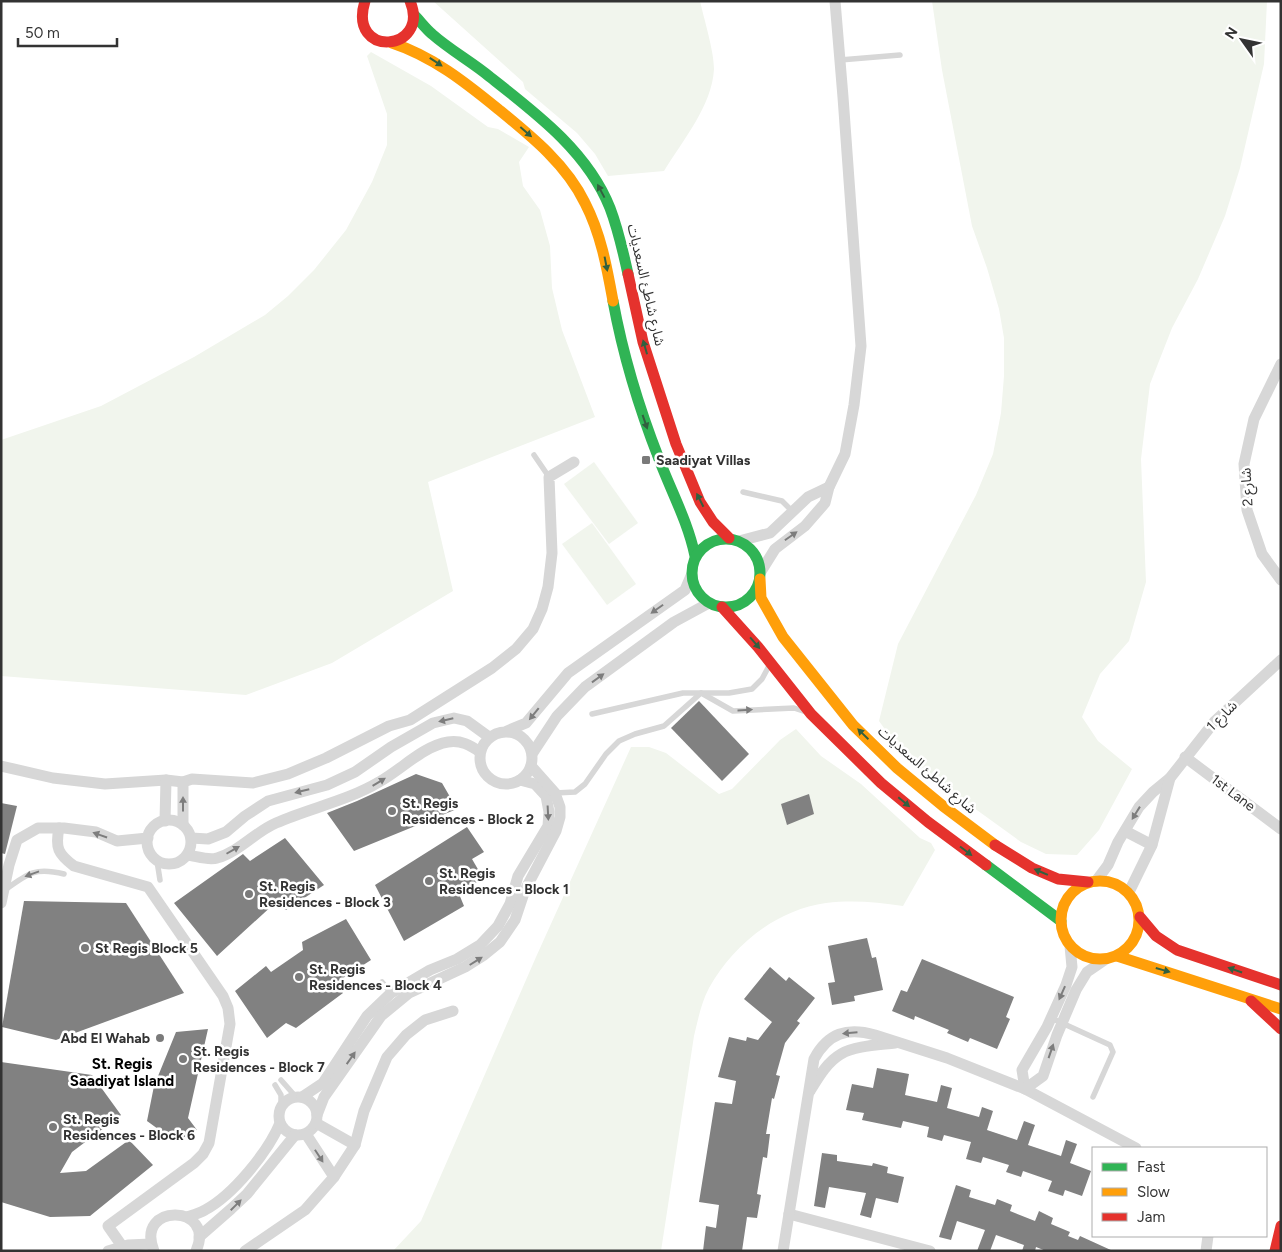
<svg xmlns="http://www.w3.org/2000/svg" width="1282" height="1252" font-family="Figtree,'Noto Sans Arabic',sans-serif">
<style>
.green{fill:#f1f5ed}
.building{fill:#818181}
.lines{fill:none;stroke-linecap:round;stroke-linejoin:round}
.lane{stroke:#d7d7d7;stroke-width:5.5}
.street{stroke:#d7d7d7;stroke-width:11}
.fast{stroke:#30b455;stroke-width:11}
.slow{stroke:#ff9f0a;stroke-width:11}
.jam{stroke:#e5322d;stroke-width:11}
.oneway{fill:#32603f}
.oneway2{fill:#7d7d7d}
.poi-dot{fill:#7a7a7a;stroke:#fff;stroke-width:2}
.labels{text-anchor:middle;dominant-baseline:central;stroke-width:5;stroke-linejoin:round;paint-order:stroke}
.street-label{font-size:14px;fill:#333;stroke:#fff}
.poi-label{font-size:14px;font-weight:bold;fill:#333;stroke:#fff;text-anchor:start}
.neighbourhood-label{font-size:15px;font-weight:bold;fill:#000;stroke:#fff}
</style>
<rect width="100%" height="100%" fill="#fff"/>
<g class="green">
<path d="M433 1H700C704 19 714 51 714 69 712 106 683 140 664 171L608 176 595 154 577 133 525 89 523 82Z"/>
<path d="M932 1H1267L1264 64 1240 168 1225 216 1198 279 1172 328 1150 384 1141 459 1146 582 1129 641 1100 674 1082 717 1098 741 1132 769 1099 830 1077 855 1046 854 1021 842 927 774 899 749 879 721 898 644 976 495 993 454 1001 413 1004 376V338L999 309 987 268 972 226 942 70Z"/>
<path d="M371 52 431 86 481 122 488 127 498 129 529 147 519 162 523 186 540 210 550 246 552 288 562 330 595 417 428 482 453 591 332 663 246 695 1 676V440L101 406 194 357 265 315 288 296 314 270 346 230 372 182 387 145V114L367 56Z"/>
<path d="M594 462 638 523 609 544 564 484Z"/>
<path d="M592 523 636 584 607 605 562 544Z"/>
<path d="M796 729 821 756 861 784 920 838 931 843 935 850 903 906C877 902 852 900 826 903 776 910 733 945 709 988 701 1003 698 1020 694 1036L661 1251H393L421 1221 536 957 631 747H649L666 753 719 794 732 789 780 740Z"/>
</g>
<g class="building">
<path d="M699 701 749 754 722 781 671 728Z"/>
<path d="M416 774 442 783 457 809 354 851 327 813 357 801Z"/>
<path d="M809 794 814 814 787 825 781 804Z"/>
<path d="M1 803 17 806 5 854 1 853Z"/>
<path d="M467 827 484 852 472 859 483 878 459 894 464 906 404 941 375 885Z"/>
<path d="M285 838 324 885 286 910 275 903 217 956 174 903 243 854 250 861Z"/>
<path d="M24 901 126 903 184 993 56 1040 2 1027Z"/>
<path d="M346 919 371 960 337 982 343 993 296 1028 286 1023 267 1038 235 991 266 966 271 972 303 950 302 942Z"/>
<path d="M867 938 872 958 876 957 883 990 854 996 855 1001 832 1005 828 983 835 982 828 946Z"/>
<path d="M922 959 1014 997 1006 1017 1010 1019 997 1049 970 1038 968 1042 947 1033 949 1030 915 1016 914 1020 892 1011 901 990 907 992Z"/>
<path d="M770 967 786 981 789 977 815 998 797 1021 800 1023 785 1043 776 1075 780 1076 774 1099 772 1098 766 1134H770L767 1158 763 1157 757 1194 761 1195 757 1218 747 1217 742 1251H703L706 1226 716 1228 719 1205 699 1202 715 1102 732 1104 736 1081 718 1077 729 1037 746 1041 747 1037 758 1040 772 1022 744 999Z"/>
<path d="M208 1029 188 1118 197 1130 176 1142 147 1121 154 1086 176 1032Z"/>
<path d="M1 1062 92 1075 121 1115 72 1152 60 1173 86 1171 129 1140 153 1165 90 1216 50 1217 1 1202Z"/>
<path d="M877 1068 909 1074 905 1095 937 1102 941 1085 952 1088 947 1108 979 1117 982 1107 993 1111 987 1130 1017 1140 1024 1121 1035 1125 1028 1145 1061 1156 1066 1140 1077 1144 1070 1163 1091 1171 1082 1196 1065 1190 1063 1196 1048 1191 1052 1181 1023 1171 1021 1177 1006 1172 1009 1165 983 1157 981 1163 966 1159 971 1142 944 1135 942 1141 927 1137 929 1127 903 1121 901 1128 862 1120 864 1113 846 1110 852 1084 873 1088Z"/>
<path d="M822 1153 837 1155V1161L872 1166 873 1163 888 1167 887 1173 904 1177 898 1203 876 1198 871 1218 860 1215 866 1193 829 1187 825 1208 814 1206Z"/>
<path d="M956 1185 971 1190 969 1197 995 1205 997 1199 1012 1205 1010 1211 1035 1221 1039 1211 1053 1218 1051 1224 1070 1232 1068 1236 1078 1240 1080 1236 1113 1251H1046L1036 1247 1035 1251H1022L1024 1245 996 1235 990 1251H977L985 1230 957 1221 951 1240 939 1237Z"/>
</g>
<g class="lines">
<g class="lane">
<path d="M840 60 900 55"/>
<path d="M534 455 549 477"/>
<path d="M743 492 782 501 792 511"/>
<path d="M703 694 733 711 794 708 803 711"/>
<path d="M592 714 683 693H729L752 689 762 679 770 664"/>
<path d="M555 793 575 792 585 784 606 754 619 741 635 734 664 726 701 693"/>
<path d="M157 861 160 880"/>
<path d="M5 890C28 873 35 867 64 874"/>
<path d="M382 982 391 993"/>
<path d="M1051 1018 1110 1045 1113 1052 1093 1097"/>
<path d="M281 1080 296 1097"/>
<path d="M275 1085 281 1095V1106"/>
</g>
<g class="street">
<path d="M1281 364 1254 419 1244 464 1247 510 1262 554 1281 580"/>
<path d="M739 541 770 533 808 497 829 487"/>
<path d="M760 573 775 549 805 526 825 503 829 487 845 454 854 405 861 346 843 97 835 1"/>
<path d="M507 731 526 723 568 673 685 590 691 576"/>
<circle cx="506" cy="758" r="26"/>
<path d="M532 754 557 716 585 687 674 622 709 603"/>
<path d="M1185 757 1281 829"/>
<path d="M1 766 53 778 105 784 166 780 183 782 192 779 253 783 288 774 326 758 389 726 410 720 492 668 516 649 533 629 542 609 548 587 552 553 549 477 574 462"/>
<circle cx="169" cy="842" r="22"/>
<path d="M165 821 166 780"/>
<path d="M183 825V782"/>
<path d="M59 828C55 848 58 854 74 866L148 887 223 996 228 1008 230 1024 209 1143 203 1154 194 1163 108 1226 122 1246"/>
<path d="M1125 831 1152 845"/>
<path d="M191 838 208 839 226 832 245 816 268 801 327 785 355 772 391 747 433 723 454 718 467 721 489 737"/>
<path d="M187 855C196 856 209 861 217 858 239 852 255 832 276 823 310 808 347 801 379 782 401 770 423 746 448 742 461 740 470 745 480 752"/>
<path d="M1096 881 1108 865 1118 842 1139 807 1153 792 1170 778 1215 721 1281 660"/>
<path d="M1129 892 1152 845 1170 778"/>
<path d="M1 903 9 865 17 840 38 828H64L96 832 117 841 148 838"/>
<path d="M1070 946 1072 967 1066 985 1047 1027 1022 1070 1025 1089 1043 1076 1057 1035 1076 990 1087 972 1106 959"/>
<path d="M810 1091C818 1078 827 1062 841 1054 854 1046 879 1045 895 1043"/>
<circle cx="298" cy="1116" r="19"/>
<path d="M302 1097 323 1083 367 1016 391 993 430 970 457 959 480 945 498 926 510 904 518 876 548 826 549 812 546 796 535 784 520 780"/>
<path d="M317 1115 324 1097 381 1016 409 993 465 967 484 955 500 942 515 920 525 890 556 831 560 817V807L555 793 531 766"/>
<path d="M316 1123 355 1145"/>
<path d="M306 1134 334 1177"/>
<path d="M789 1214 930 1251"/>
<path d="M187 1217C193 1215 200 1213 205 1210 233 1195 268 1152 280 1123"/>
<path d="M199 1237 231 1209 247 1194 295 1135"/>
<path d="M108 1251 128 1245 151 1244"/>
<path d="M154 1251C134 1202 217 1204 196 1251"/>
<path d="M245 1251 305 1210 334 1177 355 1145 364 1111 387 1057 406 1035 425 1020 453 1011"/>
<path d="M783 1251 814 1059C828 1033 847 1027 875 1035L947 1058 1025 1089 1136 1148"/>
<path d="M1206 1251 1208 1236"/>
</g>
<g class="fast">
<path d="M414 15C420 21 426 29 432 34 450 50 472 62 490 77 536 113 588 152 610 208 618 229 623 251 628 274"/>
<path d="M613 301C623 355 639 408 659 459 671 491 688 522 695 556"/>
<circle cx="726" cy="573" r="34"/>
<path d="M986 865 1061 921"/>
</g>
<g class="slow">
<path d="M392 43C432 56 465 82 498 109 531 136 566 164 585 203 601 234 607 268 613 301"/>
<path d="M760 579 761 598 783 637 853 725 897 768 943 806 995 845"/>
<circle cx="1100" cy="920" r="39"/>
<path d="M1117 956 1281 1009"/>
</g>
<g class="jam">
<path d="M365 1C347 59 431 52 410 1"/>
<path d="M628 274 643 342 676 444 700 502 713 522 729 538"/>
<path d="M722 607 758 647 811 714 881 783 928 822 986 865"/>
<path d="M995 845 1032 868 1058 879 1088 882"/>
<path d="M1140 917 1156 936 1177 950 1281 985"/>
<path d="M1251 1001 1281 1029"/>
<path d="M1275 1251 1281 1226"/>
</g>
</g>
<defs><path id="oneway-solid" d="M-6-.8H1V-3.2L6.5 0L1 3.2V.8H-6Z" transform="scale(1.25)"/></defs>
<g class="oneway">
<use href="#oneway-solid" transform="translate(436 62) rotate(33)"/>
<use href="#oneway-solid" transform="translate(526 132) rotate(41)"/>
<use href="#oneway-solid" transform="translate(601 191) rotate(-118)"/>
<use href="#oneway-solid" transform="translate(606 264) rotate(79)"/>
<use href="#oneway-solid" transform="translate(645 347) rotate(-106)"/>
<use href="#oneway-solid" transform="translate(645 422) rotate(71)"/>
<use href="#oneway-solid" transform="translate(700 500) rotate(-117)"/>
<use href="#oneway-solid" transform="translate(755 643) rotate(49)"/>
<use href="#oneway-solid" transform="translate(863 734) rotate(-136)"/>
<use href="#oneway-solid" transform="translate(904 802) rotate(40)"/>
<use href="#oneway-solid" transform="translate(966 851) rotate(37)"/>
<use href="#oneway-solid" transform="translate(1041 872) rotate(-157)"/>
<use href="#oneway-solid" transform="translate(1163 970) rotate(16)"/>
<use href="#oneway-solid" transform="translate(1235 970) rotate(-161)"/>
</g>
<g class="oneway2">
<use href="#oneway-solid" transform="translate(791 536) rotate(-35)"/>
<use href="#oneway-solid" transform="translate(657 609) rotate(145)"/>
<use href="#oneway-solid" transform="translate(598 678) rotate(-36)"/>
<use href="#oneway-solid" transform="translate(745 710) rotate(-3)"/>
<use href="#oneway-solid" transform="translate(534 714) rotate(129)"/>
<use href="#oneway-solid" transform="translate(446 720) rotate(167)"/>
<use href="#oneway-solid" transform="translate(379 782) rotate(-31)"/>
<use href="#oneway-solid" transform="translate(302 791) rotate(166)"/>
<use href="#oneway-solid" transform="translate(183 804) rotate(-90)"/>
<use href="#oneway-solid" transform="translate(548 813) rotate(87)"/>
<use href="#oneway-solid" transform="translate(1136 813) rotate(122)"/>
<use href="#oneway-solid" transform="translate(100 835) rotate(-161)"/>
<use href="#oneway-solid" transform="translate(233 850) rotate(-30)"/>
<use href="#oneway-solid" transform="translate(32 874) rotate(160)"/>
<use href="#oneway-solid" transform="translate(476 961) rotate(-32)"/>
<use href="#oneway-solid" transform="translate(1062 993) rotate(114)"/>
<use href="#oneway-solid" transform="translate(850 1033) rotate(175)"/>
<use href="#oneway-solid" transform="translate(1051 1051) rotate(-71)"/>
<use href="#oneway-solid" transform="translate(351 1058) rotate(-55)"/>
<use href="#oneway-solid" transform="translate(319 1156) rotate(57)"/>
<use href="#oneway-solid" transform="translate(236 1205) rotate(-45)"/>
</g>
<g class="poi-dot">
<rect x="641" y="455" width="10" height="10" rx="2.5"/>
<circle cx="392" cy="811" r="5"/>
<circle cx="429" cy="881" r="5"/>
<circle cx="249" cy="894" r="5"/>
<circle cx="85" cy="948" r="5"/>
<circle cx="299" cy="977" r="5"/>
<circle cx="160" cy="1038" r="5"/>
<circle cx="183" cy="1059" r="5"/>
<circle cx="53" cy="1127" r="5"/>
</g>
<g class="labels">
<g class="street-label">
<text transform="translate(646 285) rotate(77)">شارع شاطئ السعديات</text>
<text transform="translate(1247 487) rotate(-93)">شارع 2</text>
<text transform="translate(1222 716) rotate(-45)">شارع 1</text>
<text transform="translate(927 770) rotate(41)">شارع شاطئ السعديات</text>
<text transform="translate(1233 793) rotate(37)">1st Lane</text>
</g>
<g class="poi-label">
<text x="656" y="460">Saadiyat Villas</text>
<text x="402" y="803">St. Regis<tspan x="402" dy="16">Residences - Block 2</tspan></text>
<text x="439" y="873">St. Regis<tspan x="439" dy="16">Residences - Block 1</tspan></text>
<text x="259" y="886">St. Regis<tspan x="259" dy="16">Residences - Block 3</tspan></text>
<text x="95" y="948">St Regis Block 5</text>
<text x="309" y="969">St. Regis<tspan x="309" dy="16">Residences - Block 4</tspan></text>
<text x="150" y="1038" text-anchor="end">Abd El Wahab</text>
<text x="193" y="1051">St. Regis<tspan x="193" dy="16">Residences - Block 7</tspan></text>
<text x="63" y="1119">St. Regis<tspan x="63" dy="16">Residences - Block 6</tspan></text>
</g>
<g class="neighbourhood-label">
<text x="122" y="1064">St. Regis<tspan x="122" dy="17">Saadiyat Island</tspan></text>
</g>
</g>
<rect width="1282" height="1252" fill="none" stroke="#333333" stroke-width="5"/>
<rect x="1092" y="1147" width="175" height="90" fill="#ffffff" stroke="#adadad"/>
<rect x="1102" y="1163" width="25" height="8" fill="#30b455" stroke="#adadad"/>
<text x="1137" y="1172" font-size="15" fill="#333333">Fast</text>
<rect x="1102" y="1188" width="25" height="8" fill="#ff9f0a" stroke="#adadad"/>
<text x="1137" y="1197" font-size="15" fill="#333333">Slow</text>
<rect x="1102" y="1213" width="25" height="8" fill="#e5322d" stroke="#adadad"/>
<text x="1137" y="1222" font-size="15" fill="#333333">Jam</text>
<g transform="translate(1242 40) rotate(303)" stroke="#ffffff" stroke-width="4" paint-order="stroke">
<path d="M0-4L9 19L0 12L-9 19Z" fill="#333333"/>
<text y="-8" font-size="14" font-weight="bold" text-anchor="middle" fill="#333333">N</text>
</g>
<path d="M18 38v8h99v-8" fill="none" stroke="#333333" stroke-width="2.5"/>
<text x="25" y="38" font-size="15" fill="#333333" stroke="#ffffff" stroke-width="4" paint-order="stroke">50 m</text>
</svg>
